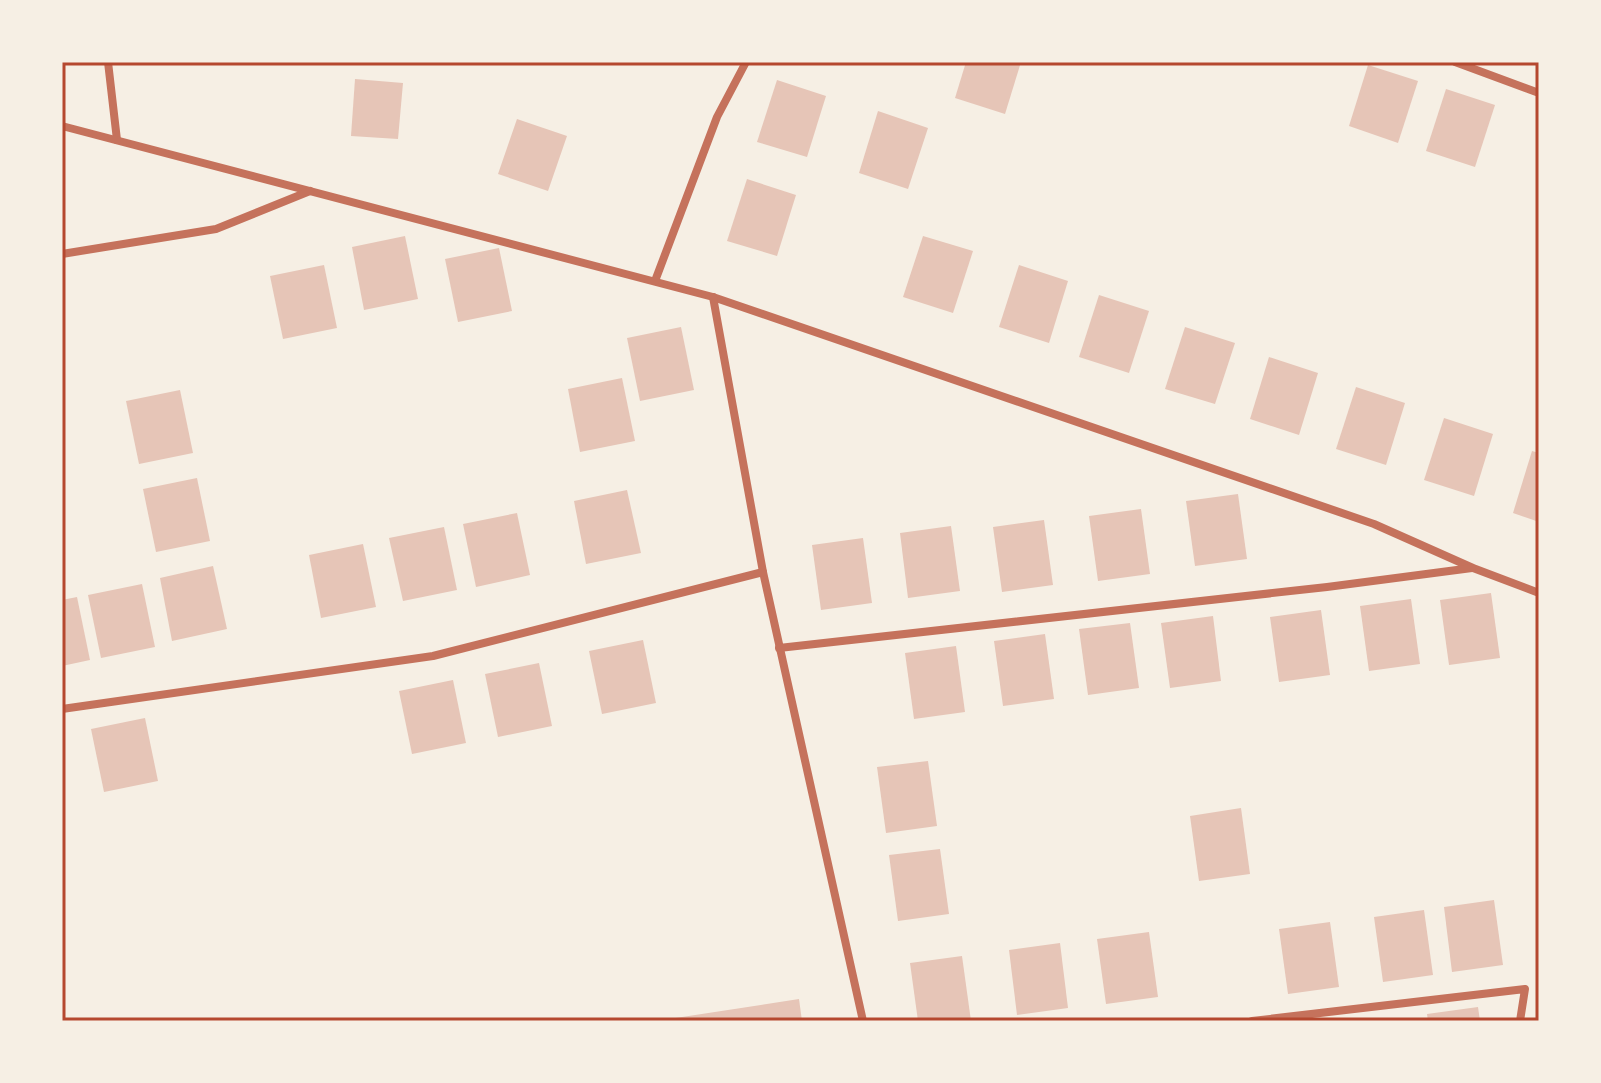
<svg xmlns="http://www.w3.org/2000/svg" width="1601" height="1083" font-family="Lato,sans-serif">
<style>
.building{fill:#e6c5b7}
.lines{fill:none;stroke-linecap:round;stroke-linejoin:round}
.minor{stroke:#c5725c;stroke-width:8}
.neatline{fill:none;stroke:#b5482f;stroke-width:3}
</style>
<rect width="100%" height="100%" fill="#f6efe4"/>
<g class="building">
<path d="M966 62H1021L1005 114 955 98Z"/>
<path d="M1368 65 1418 81 1398 143 1349 126Z"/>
<path d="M355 79 403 83 398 139 351 136Z"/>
<path d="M777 80 826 96 807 157 757 142Z"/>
<path d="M1446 89 1495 105 1475 167 1426 151Z"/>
<path d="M878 111 928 128 908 189 859 173Z"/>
<path d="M517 119 567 136 548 191 498 174Z"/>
<path d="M747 179 796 195 777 256 727 241Z"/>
<path d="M405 236 418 299 364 310 352 247Z"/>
<path d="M923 236 973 251 953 313 903 297Z"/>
<path d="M499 248 512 311 458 322 445 259Z"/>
<path d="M324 265 337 328 283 339 270 276Z"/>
<path d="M1019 265 1068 281 1049 343 999 327Z"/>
<path d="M1099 295 1149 311 1129 373 1079 357Z"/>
<path d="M681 327 694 390 640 401 627 338Z"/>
<path d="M1185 327 1235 343 1215 404 1165 389Z"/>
<path d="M1269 357 1318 373 1299 435 1250 419Z"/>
<path d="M622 378 635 441 580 452 568 389Z"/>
<path d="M1356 387 1405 403 1386 465 1336 449Z"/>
<path d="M180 390 193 453 139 464 126 401Z"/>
<path d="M1444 418 1493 434 1474 496 1424 480Z"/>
<path d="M1532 451 1539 453V522L1513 513Z"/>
<path d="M197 478 210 541 156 552 143 489Z"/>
<path d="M627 490 641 553 586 564 574 501Z"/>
<path d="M1238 494 1247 559 1195 566 1186 501Z"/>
<path d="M1141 509 1150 574 1098 581 1089 516Z"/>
<path d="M517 513 530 575 476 587 463 524Z"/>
<path d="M1044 520 1053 585 1002 592 993 527Z"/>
<path d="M951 526 960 591 908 598 900 533Z"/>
<path d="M444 527 457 590 403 601 389 538Z"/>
<path d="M863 538 872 603 821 610 812 545Z"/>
<path d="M363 544 376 607 321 618 309 555Z"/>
<path d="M213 566 227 629 172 641 160 578Z"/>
<path d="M142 584 155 647 101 658 88 595Z"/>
<path d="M1491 593 1500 658 1449 665 1440 600Z"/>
<path d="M77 597 90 660 62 666V600Z"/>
<path d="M1411 599 1420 664 1369 671 1360 606Z"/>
<path d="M1321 610 1330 675 1279 682 1270 617Z"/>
<path d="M1213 616 1221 681 1170 688 1161 623Z"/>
<path d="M1130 623 1139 688 1088 695 1079 629Z"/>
<path d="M1045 634 1054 699 1003 706 994 641Z"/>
<path d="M643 640 656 703 602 714 589 651Z"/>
<path d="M956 646 965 712 914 719 905 653Z"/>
<path d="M539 663 552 726 498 737 485 674Z"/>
<path d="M453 680 466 743 412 754 399 691Z"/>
<path d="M145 718 158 781 104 792 91 729Z"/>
<path d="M928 761 937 826 886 833 877 767Z"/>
<path d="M1241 808 1250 874 1199 881 1190 816Z"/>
<path d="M940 849 949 914 898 921 889 855Z"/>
<path d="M1494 900 1503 965 1452 972 1444 907Z"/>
<path d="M1424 910 1433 975 1383 982 1374 917Z"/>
<path d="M1330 922 1339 987 1288 994 1279 929Z"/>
<path d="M1149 932 1158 997 1106 1004 1097 939Z"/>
<path d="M1060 943 1068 1008 1017 1015 1009 950Z"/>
<path d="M962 956 971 1021H918L910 963Z"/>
<path d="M799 999 802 1021H669V1019Z"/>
<path d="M1478 1007 1480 1021H1428L1427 1014Z"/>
</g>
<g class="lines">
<g class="minor">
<path d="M108 62 117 140"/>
<path d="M1455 62 1539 93"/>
<path d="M62 126 713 297 1374 524 1473 568 1539 593"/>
<path d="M62 254 216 229 310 191"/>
<path d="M655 281 717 117 746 62"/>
<path d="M713 297 763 572 863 1021"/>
<path d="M779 648 1327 587 1472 568"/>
<path d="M62 709 433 656 763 572"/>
<path d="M1252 1021 1525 989 1520 1021"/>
</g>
</g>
<rect width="1601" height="1083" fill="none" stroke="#f6efe4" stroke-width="128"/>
<rect x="64" y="64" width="1473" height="955" class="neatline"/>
</svg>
